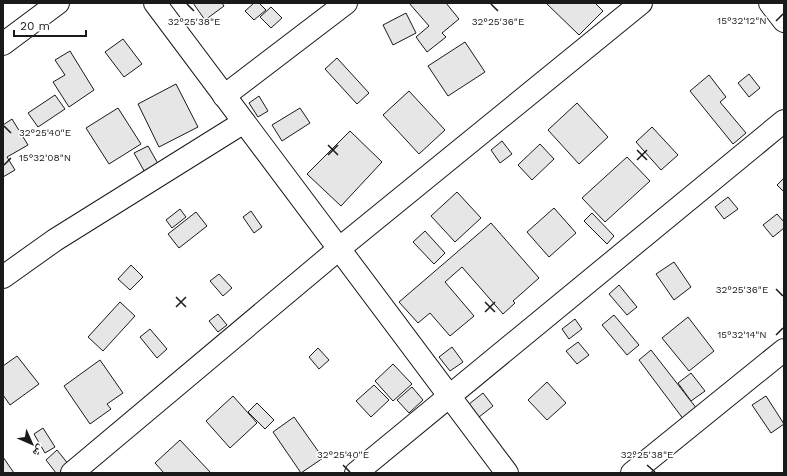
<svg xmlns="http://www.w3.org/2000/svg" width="787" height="476" font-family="'Work Sans','Noto Naskh Arabic',sans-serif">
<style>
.building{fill:#e6e6e6;stroke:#1a1a1a}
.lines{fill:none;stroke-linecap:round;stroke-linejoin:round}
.street-casing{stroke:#1a1a1a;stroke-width:24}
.street{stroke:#fff;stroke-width:22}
.ticks{fill:none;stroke:#1a1a1a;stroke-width:1.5}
.ticks-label{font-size:10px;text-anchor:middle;fill:#1a1a1a;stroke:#fff;stroke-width:3;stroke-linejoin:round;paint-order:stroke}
</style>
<rect width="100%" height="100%" fill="#fff"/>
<g class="building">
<path d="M193 3H222L224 6 205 20Z"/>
<path d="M254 3H259L266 10 254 20 245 11Z"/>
<path d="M409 3H446L459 19 442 33 446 37 427 52 416 37 429 26Z"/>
<path d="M546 3H595L603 11 579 35Z"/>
<path d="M271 7 282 18 271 28 260 17Z"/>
<path d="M406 13 416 33 393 45 383 25Z"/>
<path d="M123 39 142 64 124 77 105 52Z"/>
<path d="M465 42 485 72 448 96 428 66Z"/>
<path d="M70 51 94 90 69 107 53 82 65 75 55 60Z"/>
<path d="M337 58 369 93 357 104 325 69Z"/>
<path d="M749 74 760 88 749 97 738 83Z"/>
<path d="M709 75 726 97 720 102 746 133 733 144 690 91Z"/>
<path d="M176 84 198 127 159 147 138 104Z"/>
<path d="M409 91 445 130 419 154 383 115Z"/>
<path d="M55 95 65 109 38 127 28 113Z"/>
<path d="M259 96 268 111 258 117 249 103Z"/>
<path d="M577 103 608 137 579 164 548 130Z"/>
<path d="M118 108 141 144 109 164 86 128Z"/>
<path d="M300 108 310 123 282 141 272 125Z"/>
<path d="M12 119 28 145 7 157 15 170 3 177V125Z"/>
<path d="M652 127 678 155 661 170 636 142Z"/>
<path d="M350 131 382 162 341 206 307 174Z"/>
<path d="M502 141 512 154 500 163 491 150Z"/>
<path d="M540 144 554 159 532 180 518 165Z"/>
<path d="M148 146 161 169 147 176 134 153Z"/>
<path d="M627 157 650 181 605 222 582 198Z"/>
<path d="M784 178V192L777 185Z"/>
<path d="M457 192 481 218 455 242 431 216Z"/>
<path d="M728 197 738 209 724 219 715 207Z"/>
<path d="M554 208 576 233 549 257 527 232Z"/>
<path d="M180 209 186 217 172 228 166 220Z"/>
<path d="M251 211 262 227 254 233 243 217Z"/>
<path d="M196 212 207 226 179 248 168 234Z"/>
<path d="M592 213 614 236 607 244 584 221Z"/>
<path d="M777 214 784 222V228L773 237 763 225Z"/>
<path d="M491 223 539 278 513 301 515 303 503 314 462 267 445 282 474 316 450 336 430 313 418 323 399 302Z"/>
<path d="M425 231 445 253 434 264 413 242Z"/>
<path d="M674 262 691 287 674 300 656 274Z"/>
<path d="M131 265 143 277 130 290 118 279Z"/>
<path d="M219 274 232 288 223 296 210 281Z"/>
<path d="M619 285 637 307 627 315 609 294Z"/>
<path d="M120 302 135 316 103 351 88 337Z"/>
<path d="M218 314 227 325 218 332 209 321Z"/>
<path d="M614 315 639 345 627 355 602 325Z"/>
<path d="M688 317 714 351 689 371 662 338Z"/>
<path d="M575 319 582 329 569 339 562 329Z"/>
<path d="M150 329 167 349 157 358 140 337Z"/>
<path d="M578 342 589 355 577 364 566 351Z"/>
<path d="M452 347 463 362 450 371 439 357Z"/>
<path d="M318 348 329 360 319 369 309 357Z"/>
<path d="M651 350 697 409 684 420 639 360Z"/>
<path d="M17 356 39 384 10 405 3 395V366Z"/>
<path d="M100 360 123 393 107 404 111 409 90 424 64 386Z"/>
<path d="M393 364 412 384 393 401 375 381Z"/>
<path d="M691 373 705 391 691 401 678 383Z"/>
<path d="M547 382 566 403 547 420 528 400Z"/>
<path d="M374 385 389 400 371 417 356 401Z"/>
<path d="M412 387 423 400 409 413 397 400Z"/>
<path d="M483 393 493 406 474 421 464 408Z"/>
<path d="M233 396 257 423 230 448 206 421Z"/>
<path d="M766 396 784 424 771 433 752 405Z"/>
<path d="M257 403 274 420 265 429 248 412Z"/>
<path d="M294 417 323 458 301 473 273 432Z"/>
<path d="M43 428 55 447 45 453 34 434Z"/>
<path d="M180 440 211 473H164L155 463Z"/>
<path d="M57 450 69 465 59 473H56L46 460Z"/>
<path d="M3 457 14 473H3Z"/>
</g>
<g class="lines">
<defs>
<g id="street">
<path d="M155 3 507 473"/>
<path d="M770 3 784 21"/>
<path d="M3 44 58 3"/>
<path d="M224 96 346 3"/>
<path d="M3 277 55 240 244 122"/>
<path d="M72 473 340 248 641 3"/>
<path d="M356 473 784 121"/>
<path d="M632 473 784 350"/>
</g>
</defs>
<use href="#street" class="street-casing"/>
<use href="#street" class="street"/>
</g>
<path class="ticks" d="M187 4 194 11M491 4 498 11M776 21 783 14M4 126 11 133M328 145 338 155M637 150 647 160M328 155 338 145M637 160 647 150M4 165 11 158M776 289 783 296M176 297 186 307M485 302 495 312M176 307 186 297M485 312 495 302M776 335 783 328M343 465 350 472M647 465 655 472"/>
<g class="ticks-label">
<text x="742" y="24">15°32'12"N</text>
<text x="194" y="25">32°25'38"E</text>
<text x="498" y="25">32°25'36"E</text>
<text x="45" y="136">32°25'40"E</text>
<text x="45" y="161">15°32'08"N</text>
<text x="742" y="293">32°25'36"E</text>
<text x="742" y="338">15°32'14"N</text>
<text x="343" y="458">32°25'40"E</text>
<text x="647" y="458">32°25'38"E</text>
</g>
<rect width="787" height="476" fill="none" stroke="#1a1a1a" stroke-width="8"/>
<g transform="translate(32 444) rotate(135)" stroke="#ffffff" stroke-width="3" paint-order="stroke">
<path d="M0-3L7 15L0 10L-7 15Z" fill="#1a1a1a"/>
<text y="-6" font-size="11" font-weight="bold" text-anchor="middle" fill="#1a1a1a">ش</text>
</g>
<path d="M14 30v6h72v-6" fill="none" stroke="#1a1a1a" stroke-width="2"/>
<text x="20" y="30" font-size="12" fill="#1a1a1a" stroke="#ffffff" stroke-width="3" paint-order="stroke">20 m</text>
</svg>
